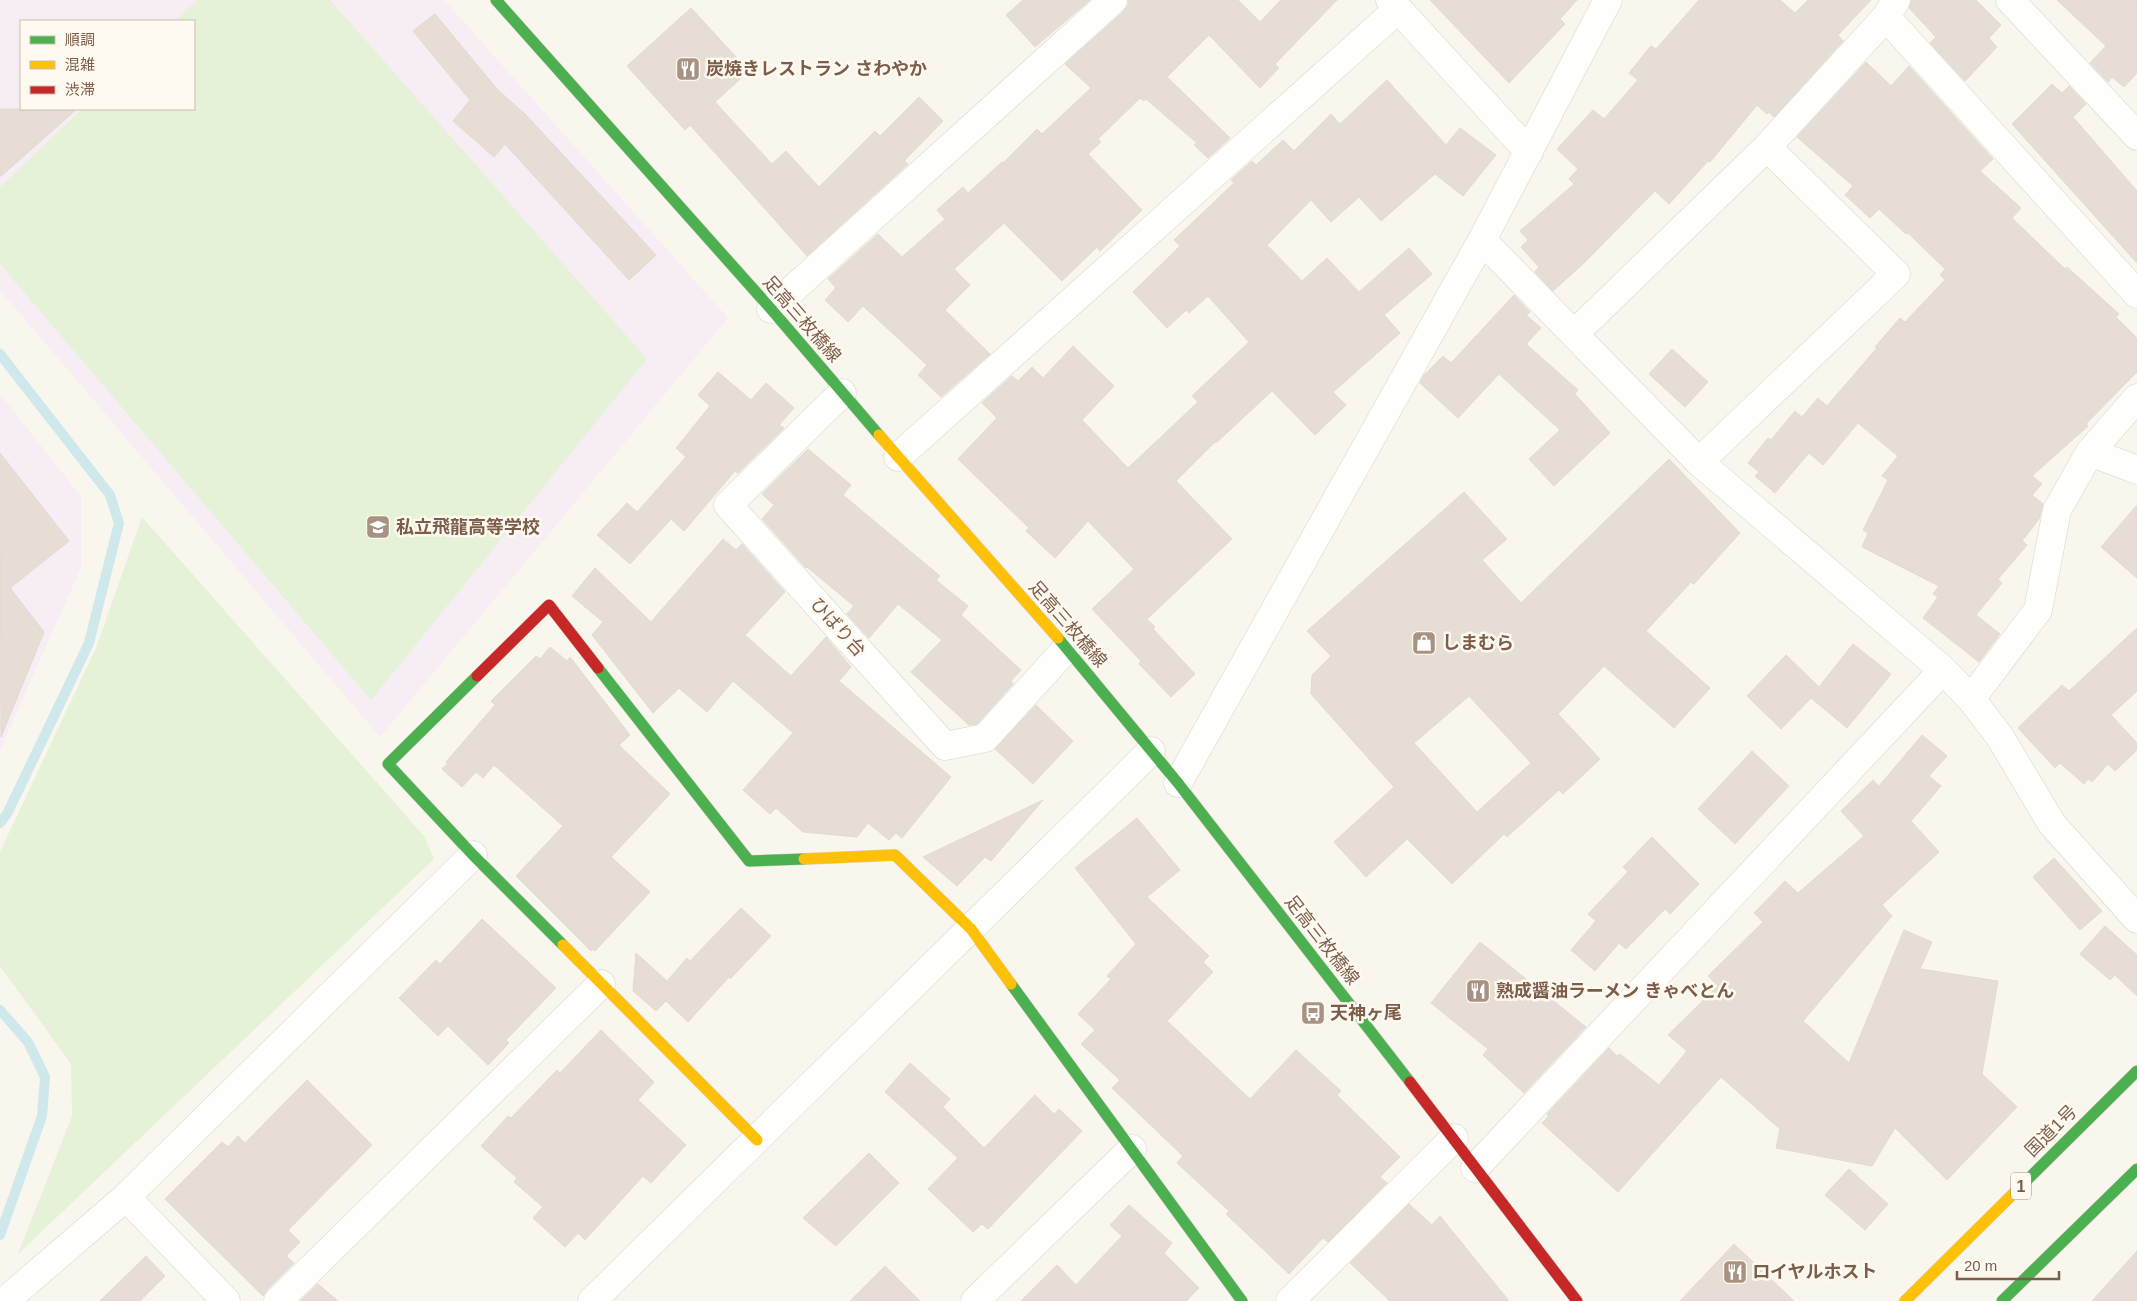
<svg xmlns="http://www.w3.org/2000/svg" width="2137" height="1301" font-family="Helvetica,'Noto Sans JP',sans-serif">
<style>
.education{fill:#f6edf5;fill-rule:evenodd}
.green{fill:#e5f2d7}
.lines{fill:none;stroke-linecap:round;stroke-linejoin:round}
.stream{stroke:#cee8eb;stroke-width:10}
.building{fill:#e6ded5;stroke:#e3d9cf;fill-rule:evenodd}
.street-casing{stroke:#d9d3cc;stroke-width:29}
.fast-casing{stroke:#d9d2c9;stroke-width:12}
.slow-casing{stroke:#d9d2c9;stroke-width:12}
.jam-casing{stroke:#d9d2c9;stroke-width:12}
.street{stroke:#fefefc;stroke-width:28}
.fast{stroke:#4caf50;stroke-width:11}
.slow{stroke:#ffc107;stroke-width:11}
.jam{stroke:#c62828;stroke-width:11}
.labels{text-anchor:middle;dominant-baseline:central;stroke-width:5;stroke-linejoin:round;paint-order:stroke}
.shield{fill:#fffaf1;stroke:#a38c7b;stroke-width:1}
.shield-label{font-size:16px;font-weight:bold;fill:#7c5d49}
.poi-label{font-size:18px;font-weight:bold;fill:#7c5d49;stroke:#fffaf1;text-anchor:start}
.street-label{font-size:18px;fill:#7c5d49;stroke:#fffaf1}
</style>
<rect width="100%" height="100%" fill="#f9f6ee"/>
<g class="education">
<path d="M0 0H444L728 318 380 737 0 290ZM21 21H194V109H21Z"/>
<path d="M0 394 81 497V567L0 750Z"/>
</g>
<g class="green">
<path d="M197 0H330L647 359 371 700 0 264V187L82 109H194V21H175Z"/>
<path d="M142 517 424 836 434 859 18 1254 72 1116 71 1064 0 966V852L96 648Z"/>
</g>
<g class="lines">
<g class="stream">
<path d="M0 354 110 495 119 523 89 643 7 814 0 823"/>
<path d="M0 1010 28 1042 45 1077 42 1116 0 1235"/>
</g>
</g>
<g class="building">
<path d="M1023 0H1090L1035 47 1006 15Z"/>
<path d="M1128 0H1238L1260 22 1281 0H1337L1275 64 1279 68 1260 88 1209 35 1167 77 1230 138 1208 158 1194 145 1197 143 1146 99 1144 101 1140 98 1098 139 1101 142 1088 154 1142 210 1100 251 1097 247 1062 281 1004 223 954 269 970 285 945 310 990 354 941 397 918 375 927 365 863 306 848 322 825 300 836 288 828 279 878 234 902 257 945 219 937 210 963 187 968 193 1002 162 1003 163 1037 129 1042 134 1091 88 1065 64 1123 12 1128 5Z"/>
<path d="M1430 0H1577L1560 19 1565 24 1509 83Z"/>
<path d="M1699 0H1780L1795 13 1808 0H1871L1838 35 1843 41 1774 117 1769 112 1767 114 1757 105 1710 162 1708 161 1669 204 1655 191 1585 262 1553 291 1535 272 1539 267 1521 247 1528 240 1520 231 1574 184 1569 179 1578 169 1557 149 1593 110 1604 119 1638 80 1629 73 1651 46 1656 49Z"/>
<path d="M1912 0H1976L2001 25 1989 38 1997 47 1965 81 1930 43 1936 37 1909 8Z"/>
<path d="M2057 0H2137V73L2124 87 2112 77 2108 82 2090 63 2106 46Z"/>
<path d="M691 8 749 71 715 102 772 164 786 151 819 187 875 131 880 136 919 97 943 121 904 161 908 164 807 256 690 125 685 130 627 66Z"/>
<path d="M435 14 497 89 525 114 656 255 629 280 505 144 494 157 453 121 470 100 413 31Z"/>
<path d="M1866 62 1891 86 1909 66 1993 159 1980 171 2021 208 2012 218 2065 269 2067 267 2119 314 2116 317 2137 338V372L2086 424 2088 426 2032 476 2042 484 2032 495 2043 504 2039 519 2022 541 2027 545 1998 579 2002 583 1976 615 2000 634 1979 662 1923 618 1938 597 1933 594 1939 586 1862 547 1868 533 1863 530 1888 480 1882 476 1898 456 1858 423 1823 465 1809 453 1775 493 1755 476 1759 472 1748 463 1768 438 1771 440 1795 411 1802 417 1818 398 1827 406 1877 348 1875 347 1900 318 1905 322 1945 280 1940 275 1945 269 1908 233 1906 234 1879 209 1870 218 1845 195 1853 186 1797 137Z"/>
<path d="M1387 80 1446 145 1460 128 1496 155 1463 196 1435 174 1381 221 1359 197 1331 222 1311 200 1267 245 1302 281 1327 258 1359 292 1409 248 1432 274 1384 315 1400 333 1333 392 1346 405 1315 435 1272 391 1216 443 1215 442 1176 481 1232 539 1147 619 1155 627 1153 629 1195 674 1171 697 1139 664 1141 661 1092 609 1134 569 1088 521 1055 558 1026 531 1029 528 958 459 997 418 982 403 1012 376 1018 381 1032 367 1043 378 1073 346 1114 386 1082 420 1128 468 1198 402 1192 396 1249 342 1208 296 1189 313 1186 310 1167 328 1133 292 1180 246 1174 240 1234 183 1231 180 1252 161 1256 165 1283 140 1294 151 1331 114 1340 124Z"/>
<path d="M2052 84 2062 93 2069 86 2086 104 2073 117 2137 191V263L2012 124Z"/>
<path d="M0 109H77L0 177Z"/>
<path d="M1514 295 1530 312 1526 315 1541 328 1526 344 1578 390 1575 394 1610 433 1554 486 1529 459 1560 430 1499 374 1458 418 1420 383 1424 375 1443 356 1451 363Z"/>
<path d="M1672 349 1708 382 1685 407 1649 374Z"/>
<path d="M718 372 751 400 766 383 794 408 779 425 784 428 738 473 735 471 684 531 671 519 630 564 597 535 627 503 637 512 686 457 676 448 710 406 698 395Z"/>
<path d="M808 449 851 485 843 495 940 576 936 580 968 606 961 615 1021 670 1011 681 1013 684 977 724 969 725 911 672 942 640 898 604 869 638 847 614 854 606 807 567 806 568 762 519 774 505 762 494Z"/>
<path d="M0 453 69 541 10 588 44 632 1 737Z"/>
<path d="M1669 459 1740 533 1694 584 1691 582 1646 631 1710 688 1674 728 1604 666 1558 714 1600 759 1563 794 1559 790 1507 837 1504 834 1452 884 1407 839 1366 877 1334 842 1394 787 1311 694 1312 675 1331 656 1307 631 1464 492 1507 539 1482 560 1521 603ZM1469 696 1531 763 1477 812 1414 743Z"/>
<path d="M2137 505V578L2101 547Z"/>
<path d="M723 539 736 550 742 544 785 592 745 635 791 676 826 637 851 667 839 681 951 777 902 838 896 833 889 840 868 823 857 837 803 832 776 808 770 814 743 790 793 733 733 681 707 712 679 688 653 713 592 635 603 622 572 596 595 568 651 622Z"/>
<path d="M2137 628V691L2111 715 2137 743V750L2115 771 2108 764 2092 782 2088 779 2084 784 2060 763 2055 768 2018 728 2062 685 2069 691Z"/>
<path d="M1853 644 1891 674 1847 728 1811 698 1781 729 1747 696 1786 655 1819 687Z"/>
<path d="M550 647 567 661 570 657 630 735 619 745 670 794 611 857 650 892 595 951 592 949 591 951 516 876 563 826 494 765 483 778 476 772 462 787 442 769 448 763 446 762 495 705 491 701 536 656 540 659Z"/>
<path d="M1036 705 1073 741 1033 784 995 749Z"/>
<path d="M1922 735 1947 756 1929 776 1941 786 1911 821 1939 852 1882 905 1892 916 1803 1021 1849 1063 1904 930 1932 942 1920 969 1998 981 1982 1074 2017 1107 1947 1180 1895 1128 1872 1166 1776 1148 1780 1129 1721 1077 1618 1192 1542 1123 1549 1116 1547 1114 1609 1048 1617 1056 1620 1054 1659 1085 1687 1051 1668 1035 1718 986 1708 976 1763 922 1754 913 1785 881 1798 893 1864 836 1841 811 1873 780 1879 786Z"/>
<path d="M1752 751 1789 786 1735 844 1698 809Z"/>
<path d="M1043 800 991 861 985 857 957 886 923 857Z"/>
<path d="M1137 818 1180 870 1147 897 1209 956 1203 962 1213 972 1167 1021 1250 1099 1296 1050 1341 1091 1337 1095 1400 1157 1380 1177 1387 1183 1328 1242 1323 1238 1289 1274 1226 1214 1229 1211 1177 1163 1183 1156 1112 1088 1120 1080 1081 1044 1095 1030 1078 1014 1111 979 1107 976 1136 944 1075 868Z"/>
<path d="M1652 837 1699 884 1670 914 1665 909 1626 949 1619 943 1595 971 1571 950 1596 921 1588 914 1628 872 1623 867Z"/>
<path d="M2054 858 2102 911 2080 930 2033 877Z"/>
<path d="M741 908 771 936 730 979 729 977 688 1022 666 1001 656 1011 633 991 636 953 667 981 687 958 690 961Z"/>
<path d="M482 919 556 988 506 1040 509 1043 488 1065 448 1026 438 1036 399 998 436 960 440 964Z"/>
<path d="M2105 926 2137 955V996L2115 975 2110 980 2080 954Z"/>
<path d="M1480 942 1586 1027 1524 1093 1483 1055 1488 1049 1431 1003Z"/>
<path d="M601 1030 654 1082 638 1100 686 1145 651 1183 643 1176 585 1240 578 1233 565 1247 533 1218 543 1207 514 1182 517 1178 481 1146 508 1116 511 1118 557 1070 560 1073Z"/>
<path d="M910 1063 950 1099 943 1107 984 1148 1035 1095 1054 1114 1059 1109 1082 1131 988 1229 982 1224 973 1232 928 1189 958 1158 885 1092Z"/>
<path d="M307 1080 372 1145 288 1230 300 1242 286 1256 294 1263 267 1290 263 1296 165 1199 222 1142 228 1147 238 1136 245 1143Z"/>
<path d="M869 1153 899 1183 836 1246 803 1218Z"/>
<path d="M1849 1169 1888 1204 1865 1230 1825 1195Z"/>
<path d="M1409 1204 1432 1225 1440 1216 1509 1301H1390L1350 1263Z"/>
<path d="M1129 1205 1172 1243 1164 1253 1199 1288 1186 1301H1021L1057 1265 1076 1285 1122 1236 1110 1225Z"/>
<path d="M1734 1244 1794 1301H1680Z"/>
<path d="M2137 1251V1301H2092Z"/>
<path d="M146 1256 165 1276 140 1301H100Z"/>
<path d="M885 1266 920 1301H850Z"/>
<path d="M318 1284 338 1301H300Z"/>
</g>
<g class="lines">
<defs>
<g id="street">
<path d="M1390 0 1529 152"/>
<path d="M1896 0 1886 17 2137 294"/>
<path d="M2010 0 2137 136"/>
<path d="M1482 240 1699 462 1943 670 1971 699 2000 737 2052 824 2137 919"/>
<path d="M771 309 1113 0"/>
<path d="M1574 334 1767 147 1886 17"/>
<path d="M842 393 728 505 945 746 985 738 1067 648"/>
<path d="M2090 452 2137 470"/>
<path d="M898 457 1398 9"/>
<path d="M1699 462 1896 274 1767 147"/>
<path d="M1971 699 2038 610 2057 510 2090 452 2137 398"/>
<path d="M1178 783 1482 240 1608 0"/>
<path d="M1475 1168 1943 670"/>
<path d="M126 1197 226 1301"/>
<path d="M5 1301 126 1197 473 855"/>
<path d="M278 1301 601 984"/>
<path d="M592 1301 1151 751"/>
<path d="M975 1301 1132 1149"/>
<path d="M1290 1301 1454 1138"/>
</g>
<g id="fast">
<path d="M496 0 771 309 879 435"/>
<path d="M1058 638 1178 783 1410 1082"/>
<path d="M598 668 749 861 804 859"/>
<path d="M477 676 388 764 473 855 563 945"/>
<path d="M1011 984 1242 1301"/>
<path d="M2019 1188 2137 1071"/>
<path d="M2002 1301 2137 1169"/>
</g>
<g id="slow">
<path d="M879 435 1058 638"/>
<path d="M804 859 895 855 971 929 1011 984"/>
<path d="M563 945 757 1140"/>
<path d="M1905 1301 2019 1188"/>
</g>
<g id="jam">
<path d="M477 676 549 605 598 668"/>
<path d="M1410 1082 1577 1301"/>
</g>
</defs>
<use href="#street" class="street-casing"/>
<use href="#fast" class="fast-casing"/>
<use href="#slow" class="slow-casing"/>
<use href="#jam" class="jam-casing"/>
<use href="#street" class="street"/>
<use href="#fast" class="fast"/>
<use href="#slow" class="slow"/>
<use href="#jam" class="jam"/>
</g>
<defs>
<symbol id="restaurant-square" viewBox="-11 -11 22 22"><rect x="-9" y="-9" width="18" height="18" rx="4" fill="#a89383" stroke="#fffaf1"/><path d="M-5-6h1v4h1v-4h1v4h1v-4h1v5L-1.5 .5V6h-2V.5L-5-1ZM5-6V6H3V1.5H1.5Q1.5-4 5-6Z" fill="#fff"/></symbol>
<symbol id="school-square" viewBox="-11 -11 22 22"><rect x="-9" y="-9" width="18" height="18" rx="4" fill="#a89383" stroke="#fffaf1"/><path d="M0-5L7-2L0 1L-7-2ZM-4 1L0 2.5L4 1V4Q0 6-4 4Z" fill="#fff"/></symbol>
<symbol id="shop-square" viewBox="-11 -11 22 22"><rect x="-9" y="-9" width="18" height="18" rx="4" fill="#a89383" stroke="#fffaf1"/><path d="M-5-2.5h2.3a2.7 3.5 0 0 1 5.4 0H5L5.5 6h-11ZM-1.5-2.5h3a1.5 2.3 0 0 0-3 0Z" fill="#fff"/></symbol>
<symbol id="bus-square" viewBox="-11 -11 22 22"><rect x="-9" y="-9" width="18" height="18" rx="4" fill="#a89383" stroke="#fffaf1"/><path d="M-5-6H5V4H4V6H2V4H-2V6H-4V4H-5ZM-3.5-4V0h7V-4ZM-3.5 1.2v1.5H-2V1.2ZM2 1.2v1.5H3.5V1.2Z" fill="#fff"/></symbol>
</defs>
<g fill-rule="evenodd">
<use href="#restaurant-square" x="674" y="55" width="28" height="28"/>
<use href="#school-square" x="364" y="513" width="28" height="28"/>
<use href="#shop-square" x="1410" y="629" width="28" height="28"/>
<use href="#restaurant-square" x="1464" y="977" width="28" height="28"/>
<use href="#bus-square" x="1299" y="999" width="28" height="28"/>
<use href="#restaurant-square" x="1721" y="1258" width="28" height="28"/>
</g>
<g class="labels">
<rect class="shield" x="2011" y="1172.5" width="20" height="27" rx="4"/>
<g class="shield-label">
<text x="2021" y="1186">1</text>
</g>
<g class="poi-label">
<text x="706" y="69">炭焼きレストラン さわやか</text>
<text x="396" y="527">私立飛龍高等学校</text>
<text x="1442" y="643">しまむら</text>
<text x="1496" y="991">熟成醤油ラーメン きゃべとん</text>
<text x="1330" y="1013">天神ヶ尾</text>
<text x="1752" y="1272">ロイヤルホスト</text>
</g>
<g class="street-label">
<text transform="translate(802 319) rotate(49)">足高三枚橋線</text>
<text transform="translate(1068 624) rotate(49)">足高三枚橋線</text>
<text transform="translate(838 627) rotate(48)">ひばり台</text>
<text transform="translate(1322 940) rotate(52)">足高三枚橋線</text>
<text transform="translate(2051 1131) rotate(-45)">国道1号</text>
</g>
</g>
<rect x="20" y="20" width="175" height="90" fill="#fffaf1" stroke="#cbbbae"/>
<rect x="30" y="36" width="25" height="8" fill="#4caf50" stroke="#cbbbae"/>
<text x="65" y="45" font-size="15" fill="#7c5d49">順調</text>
<rect x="30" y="61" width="25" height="8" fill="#ffc107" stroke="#cbbbae"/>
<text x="65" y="70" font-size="15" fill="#7c5d49">混雑</text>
<rect x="30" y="86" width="25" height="8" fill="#c62828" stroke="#cbbbae"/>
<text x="65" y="95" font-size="15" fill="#7c5d49">渋滞</text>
<path d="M1957 1271v8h102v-8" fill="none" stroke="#7c5d49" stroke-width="2.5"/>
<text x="1964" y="1271" font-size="15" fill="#7c5d49" stroke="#fffaf1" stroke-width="4" paint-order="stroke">20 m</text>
</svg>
